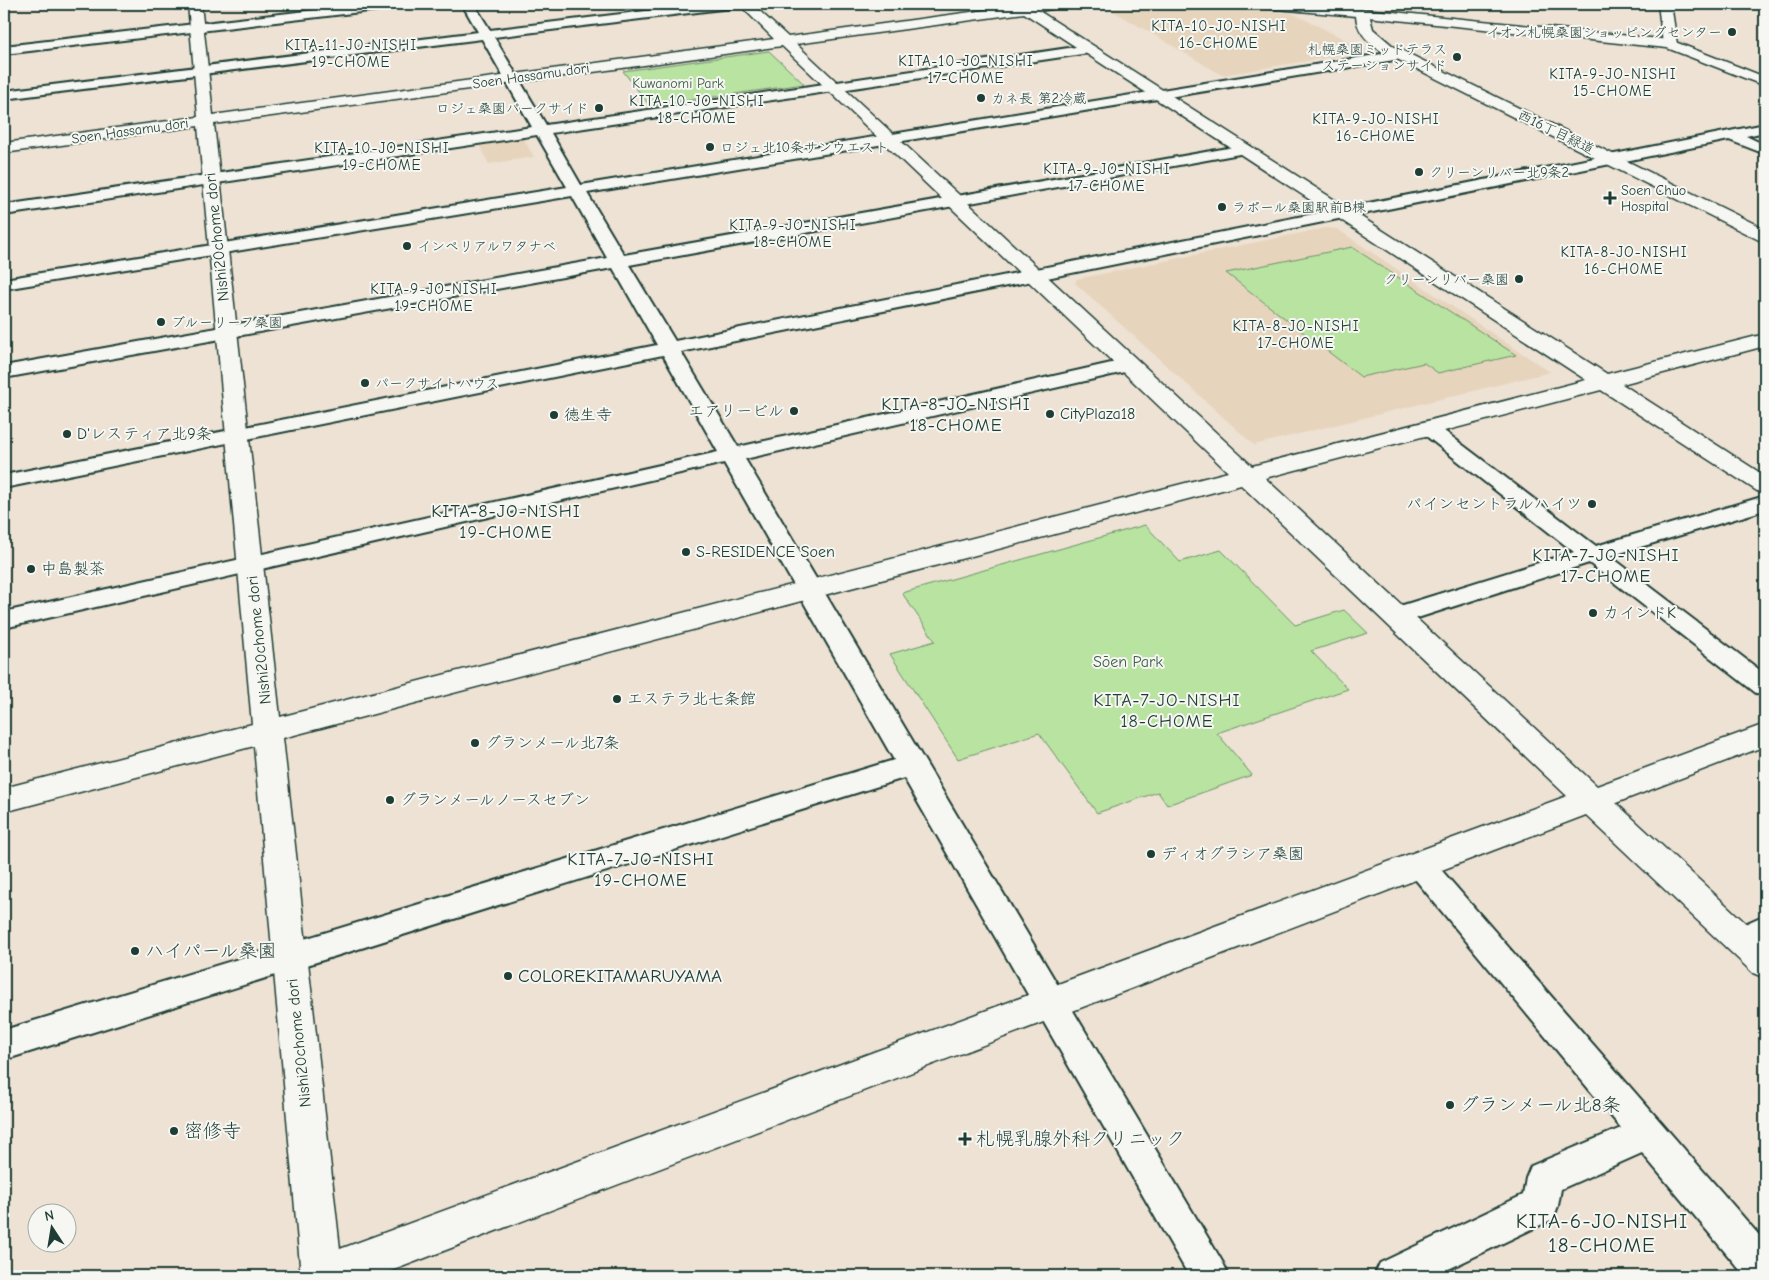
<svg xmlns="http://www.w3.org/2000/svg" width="1769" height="1280" font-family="'Comic Neue','Klee One',sans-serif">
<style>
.built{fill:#e7d4bd}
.green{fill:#b8e3a0;stroke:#6c906a}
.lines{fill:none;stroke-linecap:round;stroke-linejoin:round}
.minor-casing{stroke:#1f3d34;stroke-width:4}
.tertiary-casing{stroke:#1f3d34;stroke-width:3}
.secondary-casing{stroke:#1f3d34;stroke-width:3}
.minor{fill:#f6f6f2;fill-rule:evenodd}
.tertiary{fill:#f6f6f2;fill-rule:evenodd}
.secondary{fill:#f6f6f2;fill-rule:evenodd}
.rail{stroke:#1f3d34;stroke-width:2}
.poi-dot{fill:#1f3d34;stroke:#f6f6f2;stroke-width:2}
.labels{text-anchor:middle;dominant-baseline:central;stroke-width:4;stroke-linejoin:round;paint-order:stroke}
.far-poi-label{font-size:14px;fill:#1f3d34;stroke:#f6f6f2;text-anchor:start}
.far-street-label{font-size:14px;fill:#1f3d34;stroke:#f6f6f2}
.far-park-label{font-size:14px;fill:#3e5e4a;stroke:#f6f6f2}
.far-neighbourhood-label{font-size:15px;letter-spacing:1px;fill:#1f3d34;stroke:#f6f6f2}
.street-label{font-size:16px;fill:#1f3d34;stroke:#f6f6f2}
.poi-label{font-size:16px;fill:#1f3d34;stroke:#f6f6f2;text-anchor:start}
.park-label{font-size:16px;fill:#3e5e4a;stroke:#f6f6f2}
.neighbourhood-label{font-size:18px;letter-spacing:1px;fill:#1f3d34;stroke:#f6f6f2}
.near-poi-label{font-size:19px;fill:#1f3d34;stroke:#f6f6f2;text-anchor:start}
.near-neighbourhood-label{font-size:21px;letter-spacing:1px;fill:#1f3d34;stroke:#f6f6f2}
</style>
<rect width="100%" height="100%" fill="#ede2d3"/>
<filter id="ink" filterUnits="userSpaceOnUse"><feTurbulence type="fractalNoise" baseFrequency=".02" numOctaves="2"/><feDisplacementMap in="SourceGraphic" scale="10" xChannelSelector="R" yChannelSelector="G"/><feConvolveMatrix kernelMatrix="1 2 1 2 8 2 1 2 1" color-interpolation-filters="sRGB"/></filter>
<g filter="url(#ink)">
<g class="built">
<path d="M1111 4H1205L1292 13 1368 51 1222 75 1103 5Z"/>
<path d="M523 138 534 157 489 164 479 144Z"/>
<path d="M1326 228 1337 229 1550 372 1254 445 1075 283 1077 279Z"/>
</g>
<g class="green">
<path d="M769 51 804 84 650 106 623 71Z"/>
<path d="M1352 247 1516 355 1438 373 1424 363 1361 377 1226 273Z"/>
<path d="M1145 525 1180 562 1221 550 1295 625 1344 610 1368 633 1311 651 1348 689 1217 733 1252 775 1167 805 1158 792 1097 813 1039 733 958 759 890 654 935 641 902 593Z"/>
</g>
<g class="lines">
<defs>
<g id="minor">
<path d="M367 4H401L395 8 4 54V46Z"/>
<path d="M462 4H474L490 30 703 4H736L730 8 494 37 546 125 1089 45 1095 49 1089 53 551 133 581 185 1400 51 1406 55 1400 59 587 193 624 255 1245 145 1250 146 1252 149 1250 152 1245 153 629 265 675 341 1765 124V132L1746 136 1765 145V154L1729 140 681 352 738 447 1129 359 1136 361 1139 365 1136 369 1129 371 745 459 1223 1263 1229 1276H1189L904 778 4 1060V1030L894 760 724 463 4 628V612L718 452 663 355 4 488V475L657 345 613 268 4 378V366L607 258 572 196 4 289V279L567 187 537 135 4 215V205L532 127 482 39 4 99V91L478 32Z"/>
<path d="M1428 422 1435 424 1596 546 1765 496V510L1610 556 1765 674V696L1756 693 1589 563 1405 622 1396 624 1387 622 1384 616 1387 610 1574 552 1421 432 1418 428 1421 424Z"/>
<path d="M1420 853 1430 857 1765 1242V1276H1745L1642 1153 1561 1189 1558 1206 1553 1219 1434 1276H1374L1380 1263 1523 1195 1526 1178 1531 1166 1621 1128 1410 873 1405 865 1410 857Z"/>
<path d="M1765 915V942L1740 953 1729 949 1724 940 1729 931Z"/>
</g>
<g id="tertiary">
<path d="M188 4H201L213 115 774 39 739 4H752L788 37 1015 6V4H1065L1064 7 1039 11 1607 374 1765 334V346L1622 384 1765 476V493L1757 491 1601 390 1265 478 1597 786 1765 724V746L1616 803 1765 941V978L1753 973 1586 815 378 1276H301L254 746 4 812V788L252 724 198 126 4 153V143L198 117ZM1024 13 1586 380 1252 466 796 44ZM782 46 1228 472 280 717 214 124ZM1241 485 1567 796 340 1249 283 738Z"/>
<path d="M1258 4H1305L1368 10 1373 29 1393 46 1765 229V241L1759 240 1383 52C1370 44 1357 33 1356 16L1265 8Z"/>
<path d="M1658 4H1671L1677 44 1675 47H1665L1663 44Z"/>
</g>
<path id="secondary" d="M1363 9 1670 40 1765 77V86L1667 48 1358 16 1356 13 1358 10Z"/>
</defs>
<use href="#minor" class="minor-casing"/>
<use href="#tertiary" class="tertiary-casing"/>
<use href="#secondary" class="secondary-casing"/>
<use href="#minor" class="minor"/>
<use href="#tertiary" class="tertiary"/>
<use href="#secondary" class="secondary"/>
<path class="rail" d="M1750 4 1765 5"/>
</g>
</g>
<g class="poi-dot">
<circle cx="1732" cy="32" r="5"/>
<circle cx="1457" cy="57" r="5"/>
<circle cx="981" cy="98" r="5"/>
<circle cx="599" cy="108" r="5"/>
<circle cx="710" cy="147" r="5"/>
<circle cx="1419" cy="172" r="5"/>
<path d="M1607.5 190.5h5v5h5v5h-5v5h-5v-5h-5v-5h5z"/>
<circle cx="1222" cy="207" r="5"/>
<circle cx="407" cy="246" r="5"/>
<circle cx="1519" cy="279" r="5"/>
<circle cx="161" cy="322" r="5"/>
<circle cx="365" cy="383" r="5"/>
<circle cx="794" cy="411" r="5"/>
<circle cx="1050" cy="414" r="5"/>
<circle cx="554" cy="415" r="5"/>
<circle cx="67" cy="434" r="5"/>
<circle cx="1592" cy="504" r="5"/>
<circle cx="686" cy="552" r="5"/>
<circle cx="31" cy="569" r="5"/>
<circle cx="1593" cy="613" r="5"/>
<circle cx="617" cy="699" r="5"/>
<circle cx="475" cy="743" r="5"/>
<circle cx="390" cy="800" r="5"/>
<circle cx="1151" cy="854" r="5"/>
<circle cx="135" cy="951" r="5"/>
<circle cx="508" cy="976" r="5"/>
<circle cx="1450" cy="1105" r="5"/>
<circle cx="174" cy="1131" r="5"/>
<path d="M962.5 1131.5h5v5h5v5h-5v5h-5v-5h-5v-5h5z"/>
</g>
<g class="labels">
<g class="far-poi-label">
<text x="1722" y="32" text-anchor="end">イオン札幌桑園ショッピングセンター</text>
<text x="1447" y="49" text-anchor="end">札幌桑園ミッドテラス<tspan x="1447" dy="16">ステーションサイド</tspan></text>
<text x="991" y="98">カネ長 第2冷蔵</text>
<text x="589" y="108" text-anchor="end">ロジェ桑園パークサイド</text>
<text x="720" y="147">ロジェ北10条サンウエスト</text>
<text x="1429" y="172">クリーンリバー北9条2</text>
<text x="1621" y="190">Soen Chuo<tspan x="1621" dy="16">Hospital</tspan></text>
<text x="1232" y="207">ラポール桑園駅前B棟</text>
<text x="417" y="246">インペリアルワタナベ</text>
<text x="1509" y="279" text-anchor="end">クリーンリバー桑園</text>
<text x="171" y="322">ブルーリーフ桑園</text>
<text x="375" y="383">パークサイトハウス</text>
</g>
<g class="far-street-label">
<text transform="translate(531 76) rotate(-8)">Soen Hassamu dori</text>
<text transform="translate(130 131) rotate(-8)">Soen Hassamu dori</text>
<text transform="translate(1556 132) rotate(26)">西16丁目緑道</text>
</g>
<g class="far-park-label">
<text x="678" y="83">Kuwanomi Park</text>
</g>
<g class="far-neighbourhood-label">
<text x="1219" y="26">KITA-10-JO-NISHI<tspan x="1219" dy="17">16-CHOME</tspan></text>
<text x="351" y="45">KITA-11-JO-NISHI<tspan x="351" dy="17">19-CHOME</tspan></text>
<text x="966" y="61">KITA-10-JO-NISHI<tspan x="966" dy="17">17-CHOME</tspan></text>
<text x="1613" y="74">KITA-9-JO-NISHI<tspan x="1613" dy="17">15-CHOME</tspan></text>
<text x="697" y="101">KITA-10-JO-NISHI<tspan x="697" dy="17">18-CHOME</tspan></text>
<text x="1376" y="119">KITA-9-JO-NISHI<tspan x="1376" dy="17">16-CHOME</tspan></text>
<text x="382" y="148">KITA-10-JO-NISHI<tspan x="382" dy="17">19-CHOME</tspan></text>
<text x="1107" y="169">KITA-9-JO-NISHI<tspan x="1107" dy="17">17-CHOME</tspan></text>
<text x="793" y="225">KITA-9-JO-NISHI<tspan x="793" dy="17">18-CHOME</tspan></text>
<text x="1624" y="252">KITA-8-JO-NISHI<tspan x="1624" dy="17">16-CHOME</tspan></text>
<text x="434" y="289">KITA-9-JO-NISHI<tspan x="434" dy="17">19-CHOME</tspan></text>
<text x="1296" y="326">KITA-8-JO-NISHI<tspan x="1296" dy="17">17-CHOME</tspan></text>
</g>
<g class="street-label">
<text transform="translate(217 237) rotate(-96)">Nishi20chome dori</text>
<text transform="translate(259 640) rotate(-96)">Nishi20chome dori</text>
<text transform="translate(299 1043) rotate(-96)">Nishi20chome dori</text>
</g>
<g class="poi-label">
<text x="784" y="411" text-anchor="end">エアリービル</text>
<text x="1060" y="414">CityPlaza18</text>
<text x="564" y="415">徳生寺</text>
<text x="77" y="434">D'レスティア北9条</text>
<text x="1582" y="504" text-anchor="end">パインセントラルハイツ</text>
<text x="696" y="552">S-RESIDENCE Soen</text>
<text x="41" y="569">中島製茶</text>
<text x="1603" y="613">カインドK</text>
<text x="627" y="699">エステラ北七条館</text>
<text x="485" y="743">グランメール北7条</text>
<text x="400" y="800">グランメールノースセブン</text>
<text x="1161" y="854">ディオグラシア桑園</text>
</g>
<g class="park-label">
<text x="1128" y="662">Sōen Park</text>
</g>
<g class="neighbourhood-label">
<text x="956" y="404">KITA-8-JO-NISHI<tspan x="956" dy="21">18-CHOME</tspan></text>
<text x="506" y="511">KITA-8-JO-NISHI<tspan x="506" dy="21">19-CHOME</tspan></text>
<text x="1606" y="555">KITA-7-JO-NISHI<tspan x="1606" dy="21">17-CHOME</tspan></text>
<text x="1167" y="700">KITA-7-JO-NISHI<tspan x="1167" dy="21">18-CHOME</tspan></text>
<text x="641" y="859">KITA-7-JO-NISHI<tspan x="641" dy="21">19-CHOME</tspan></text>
</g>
<g class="near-poi-label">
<text x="145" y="951">ハイパール桑園</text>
<text x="518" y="976">COLOREKITAMARUYAMA</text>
<text x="1460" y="1105">グランメール北8条</text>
<text x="184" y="1131">密修寺</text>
<text x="976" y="1139">札幌乳腺外科クリニック</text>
</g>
<g class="near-neighbourhood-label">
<text x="1602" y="1221">KITA-6-JO-NISHI<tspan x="1602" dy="24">18-CHOME</tspan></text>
</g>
</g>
<rect width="1769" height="1280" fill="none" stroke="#f6f6f2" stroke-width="20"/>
<rect x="10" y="10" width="1749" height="1260" fill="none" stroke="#1f3d34" stroke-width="2" filter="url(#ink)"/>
<g transform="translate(52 1228) rotate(348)"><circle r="24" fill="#f6f6f2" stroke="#a0aca6"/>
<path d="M0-4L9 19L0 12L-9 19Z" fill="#1f3d34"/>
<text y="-8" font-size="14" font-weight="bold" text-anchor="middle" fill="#1f3d34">N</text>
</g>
</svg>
